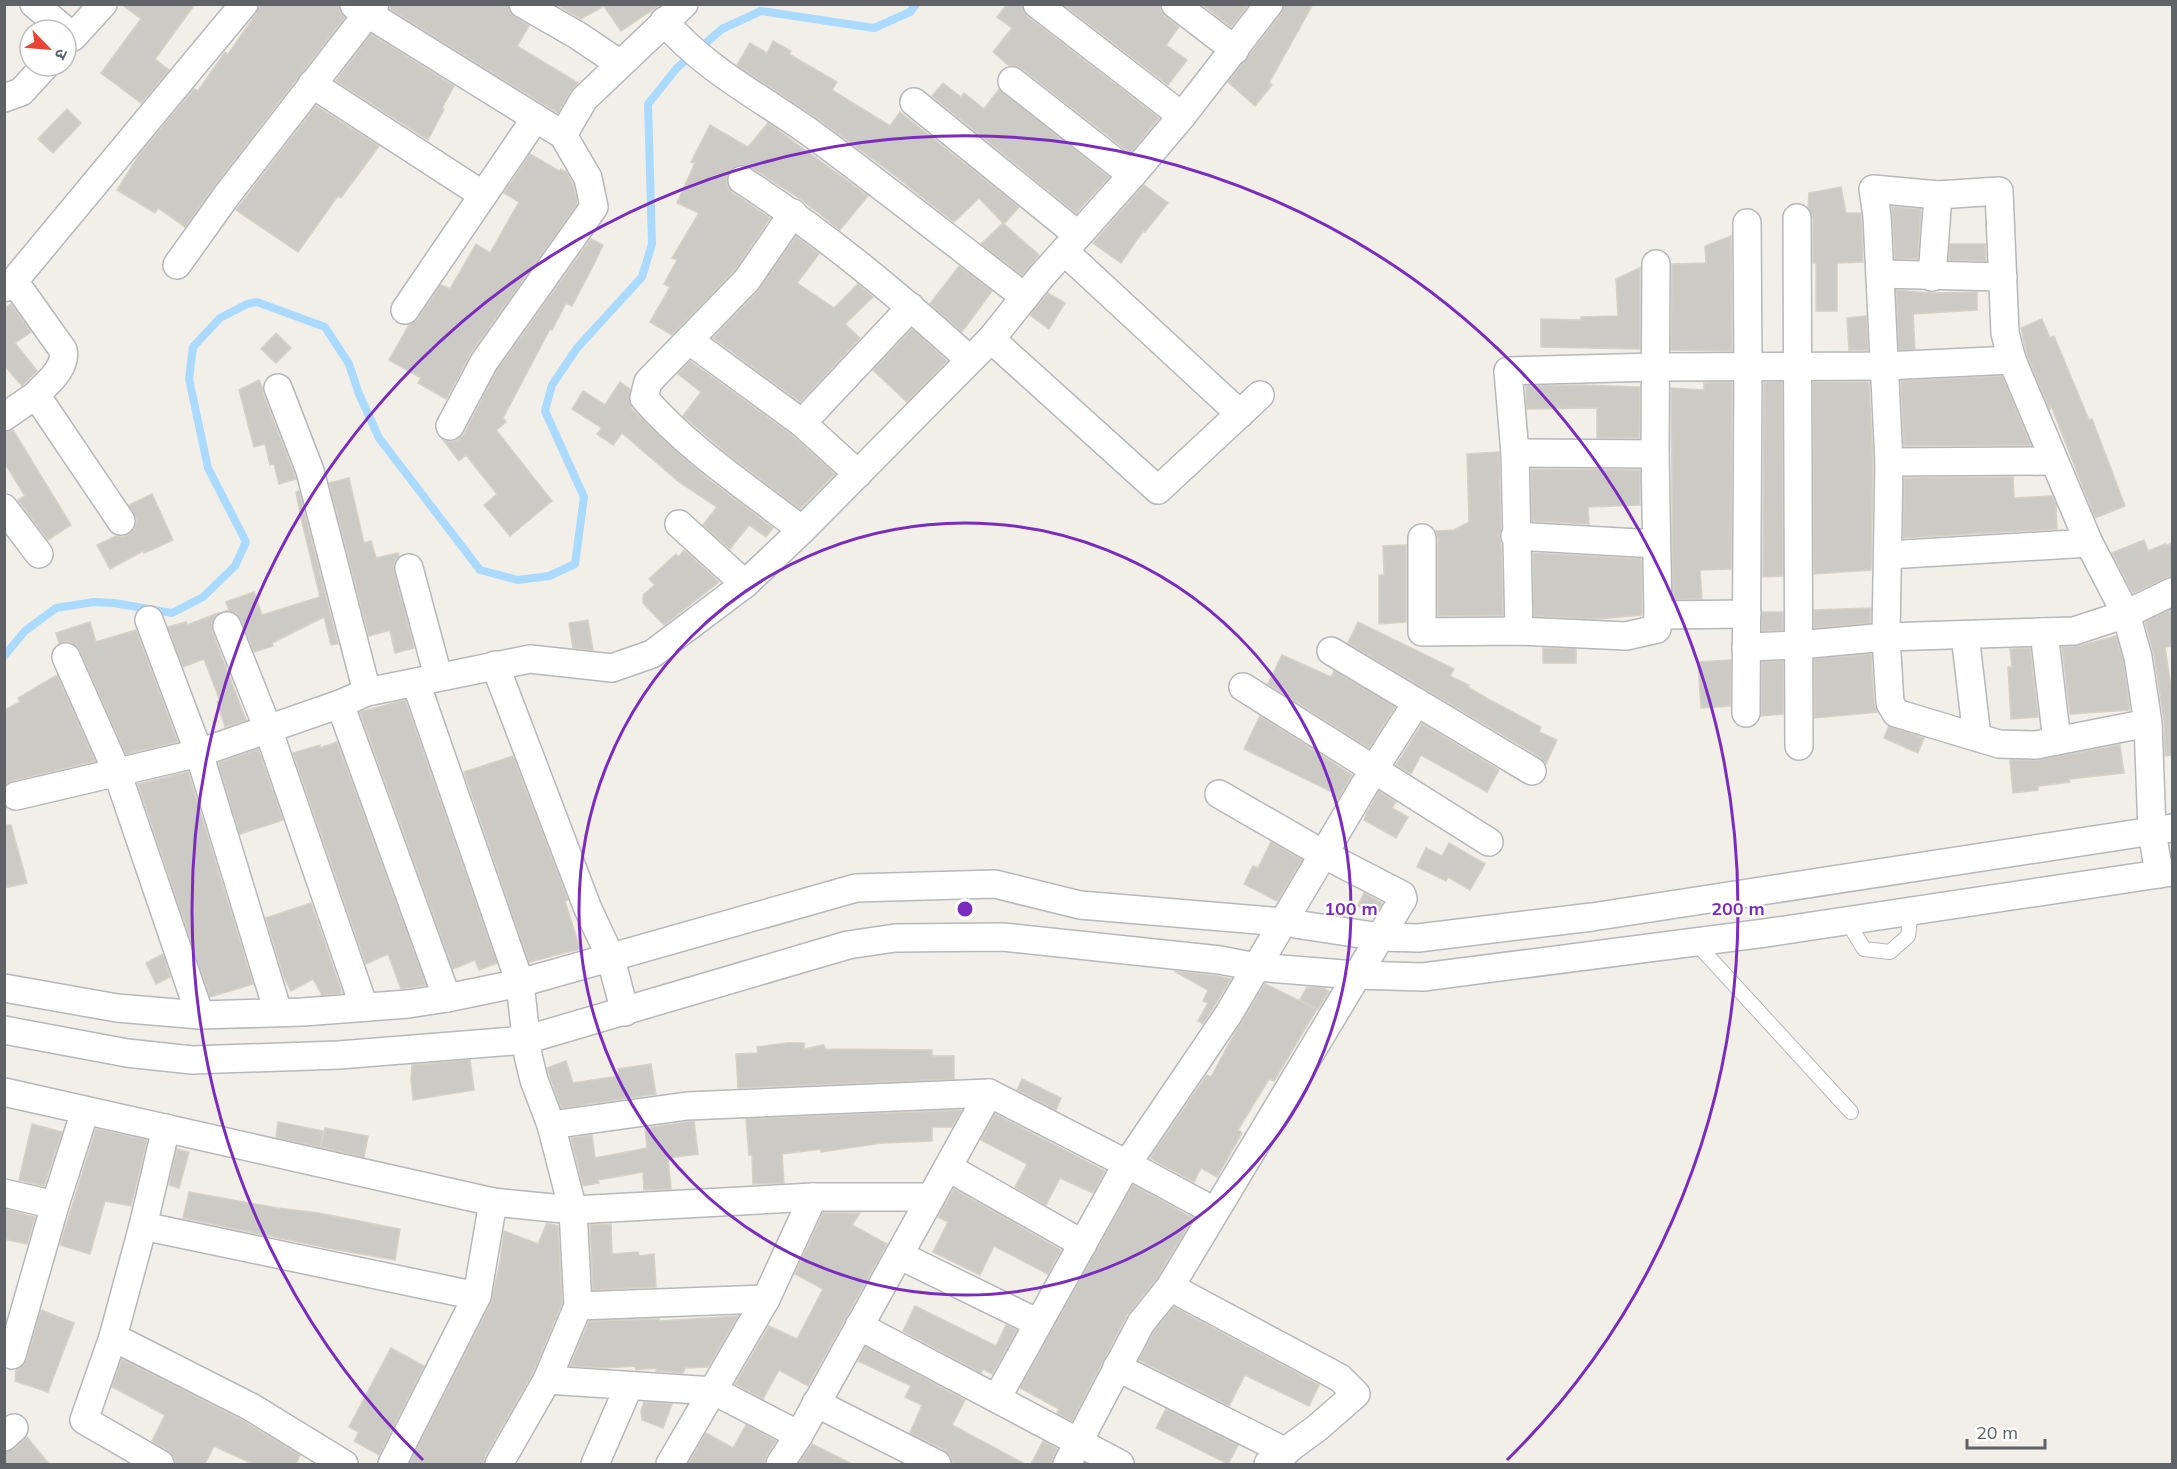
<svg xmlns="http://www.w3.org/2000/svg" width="2177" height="1469" font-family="Mulish,'Noto Sans Devanagari',sans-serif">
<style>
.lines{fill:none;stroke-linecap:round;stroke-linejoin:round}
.stream{stroke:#aadaff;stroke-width:8}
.building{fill:#cccac5;stroke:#d6d1c6;stroke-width:1.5}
.lane-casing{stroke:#b5b8bc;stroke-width:16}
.street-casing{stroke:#b5b8bc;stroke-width:30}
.lane{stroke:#fff;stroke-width:14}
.street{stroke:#fff;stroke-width:27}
.ring{fill:none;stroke:#7b2cbf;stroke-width:3}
.centre{fill:#7b2cbf;stroke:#fff;stroke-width:3}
.ring-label{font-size:18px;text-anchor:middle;font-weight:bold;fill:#7b2cbf;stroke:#fff;stroke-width:4.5;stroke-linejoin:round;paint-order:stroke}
</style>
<rect width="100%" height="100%" fill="#f1efe8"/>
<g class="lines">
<path class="stream" d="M4 656 25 631 56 608 94 602 114 603 172 613 203 597 235 566 246 542 208 468 189 379 193 347 220 318 247 304 257 302 325 327 349 364 359 394 379 438 480 570 518 580 549 576 575 564 584 497 545 411 552 385 577 348 642 277 652 244 648 104 677 68 722 29 761 11 874 28 910 12 916 4"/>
</g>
<g class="building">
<path d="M121 4H195L155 59 169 70 141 103 101 73 141 19Z"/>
<path d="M259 4H338L340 12 345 17 215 185 185 227 158 208 155 213 117 190 139 155 194 89 198 91 225 52 228 54 256 14Z"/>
<path d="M390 4H507L509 11 515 17 529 26 517 46 578 83 571 91 558 113 390 9Z"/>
<path d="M556 4H661L621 31 604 6 581 19Z"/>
<path d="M1007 4H1022L1023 10 1027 16 1159 118 1130 153 1022 69 1015 66H1009L993 52 1012 28 997 17Z"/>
<path d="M1063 4H1160L1161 11 1165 16 1179 27 1166 45 1187 60 1168 85Z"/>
<path d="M1202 4H1249L1231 27Z"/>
<path d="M1284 4H1313L1269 83 1272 85 1255 106 1228 82 1281 14Z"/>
<path d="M371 34 454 86 442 108 444 109 428 140 336 81Z"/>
<path d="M773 41 791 51 789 54 837 82 832 90 890 126 900 112 1019 207 1004 224 1039 255 1022 275 981 244 1003 223 979 198 954 222 889 171 821 121 737 65 750 43 767 53Z"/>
<path d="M943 83 961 97 964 93 984 109 999 89 1109 177 1076 213 932 96Z"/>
<path d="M316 106 379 146 341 198 338 196 298 252 236 210Z"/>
<path d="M67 109 81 123 53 153 38 139Z"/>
<path d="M768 123 868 196 840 230 802 200 751 167 742 164 735 166 729 172 726 178 728 187 733 193 770 218 735 270 672 335 650 322 670 287 664 284 677 260 672 258 699 213 677 203 695 163 691 162 710 125 748 147Z"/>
<path d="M530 154 559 171 561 169 566 172 573 184 577 201 576 206 471 353 446 399 418 383 421 378 389 360 409 325 418 319 441 285 450 289 476 244 490 253 519 202 504 193Z"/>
<path d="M1144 185 1168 203 1145 232 1143 231 1121 263 1093 243Z"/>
<path d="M1841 187 1846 213H1861L1863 262 1837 263V311H1816V263H1813V218L1808 208 1809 193Z"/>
<path d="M1892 207 1921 209 1918 259H1895Z"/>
<path d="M796 236 819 254 797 283 834 308 858 284 873 297 845 324 860 338 800 402 713 338 758 291Z"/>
<path d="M1731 236 1732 351 1671 350 1672 264 1706 263 1705 246Z"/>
<path d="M591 239 603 245 595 262 572 306 566 303 552 330 550 329 503 418 506 422 496 430 552 501 510 536 484 505 497 494 466 455 459 461 443 440 451 442 458 440 464 434 497 370Z"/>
<path d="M1950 244H1985L1986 261 1949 260Z"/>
<path d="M959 266 992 291 962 332 930 304Z"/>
<path d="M1640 268V349L1541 347V319L1581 320V317L1618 316 1616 279Z"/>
<path d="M1896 290 1931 293 1977 292V310L1913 314 1915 349 1899 350Z"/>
<path d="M1048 293 1065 303 1049 329 1030 315Z"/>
<path d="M11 304 31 332 15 343 37 371 22 386 4 365V309Z"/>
<path d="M1866 316 1868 350H1849L1847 318Z"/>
<path d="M2042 319 2050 338 2054 336 2089 420 2092 419 2125 506 2095 518 2050 403V410L2027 355 2021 328Z"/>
<path d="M912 329 947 361 907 402 873 370Z"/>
<path d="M276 333 291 348 276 363 261 349Z"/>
<path d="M690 361 792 435 835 474 800 509 729 455 683 416 701 392 678 374Z"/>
<path d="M2002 376 2031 445 1904 446 1901 381Z"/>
<path d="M259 380 262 387 263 394 296 479 279 484 274 464 270 465 265 444 254 447 239 390Z"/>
<path d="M620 382 630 389 629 401 632 409 669 445 709 480 773 528 766 537 749 525 730 549 703 525 717 507 679 482 622 433 613 445 597 434 602 428 572 409 583 391 605 405Z"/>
<path d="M1732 382 1731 569 1700 570 1702 599H1673L1671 388 1704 390V383Z"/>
<path d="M1764 382H1782L1783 576 1763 577Z"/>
<path d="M1813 382H1869L1873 462 1871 570 1814 574Z"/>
<path d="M1582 385 1640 387 1639 438H1597V408L1527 409 1526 386Z"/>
<path d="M13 430 71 525 48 540 18 500 25 496 4 462V433Z"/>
<path d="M1499 452 1501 530 1499 536 1501 544 1503 615 1438 616V538L1436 531 1454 530 1469 522 1467 454Z"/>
<path d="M1531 469 1640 470V505L1588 507 1589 524 1532 521Z"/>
<path d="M2013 477 2014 498 2052 496 2056 505 2057 529 1903 538 1904 478Z"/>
<path d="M349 478 364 543 371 541 376 558 398 553 399 556 394 563V572L414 648 395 653 390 630 369 636 329 483Z"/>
<path d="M299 491 338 644 331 645 324 617 272 643 273 646 254 652 241 620 236 613 225 611 229 610 226 602 254 592 262 615 320 597 301 518 296 492Z"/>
<path d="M152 494 173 540 144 553 143 551 110 569 97 545 116 536 123 537 130 534 135 528 137 520 129 505Z"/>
<path d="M2144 540 2148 551 2165 544 2166 546 2172 543V576L2165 578 2133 593 2112 553Z"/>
<path d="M1406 545V622L1379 624V575H1384L1383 546Z"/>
<path d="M684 550 719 582 664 625 643 603V595L655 585 649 579 676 554 679 557Z"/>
<path d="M1533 553 1641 559 1642 615 1598 619 1534 616Z"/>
<path d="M1871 608 1870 623 1814 628V610Z"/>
<path d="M2172 609V646L2165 647 2172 694V755L2165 756 2164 721 2154 655 2145 622Z"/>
<path d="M1762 612H1783V630L1762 631Z"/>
<path d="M218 613 212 623V631L246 720 225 727 217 702 220 701 204 659 183 667 168 627 186 622 187 625Z"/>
<path d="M588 620 593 650 573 648 569 623Z"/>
<path d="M90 622 96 642 136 630 178 742 126 754 80 651 76 645 68 641 59 643 56 633Z"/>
<path d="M1358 622 1454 669 1450 676 1469 685 1468 687 1488 699 1541 727 1539 732 1557 740 1546 764 1540 757 1348 643Z"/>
<path d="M2116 636 2123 660 2130 710 2070 714 2062 647 2079 646Z"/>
<path d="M1543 648 1576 649V663H1543Z"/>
<path d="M2030 648 2038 717 2011 719 2008 667H2012L2010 649Z"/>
<path d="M1871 654 1874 704 1877 712 1815 718 1814 659Z"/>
<path d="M1282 655 1331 677 1334 671 1395 707 1369 748 1268 684Z"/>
<path d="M1731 660 1730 706 1701 708 1698 662Z"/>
<path d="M1783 661V714L1761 716 1762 662Z"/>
<path d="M57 675 95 761 12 781 4 786V710L20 702 18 698Z"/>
<path d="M405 700 497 963 479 970 475 960 453 969 360 712Z"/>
<path d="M1260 716 1352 775 1338 799 1332 796 1334 793 1244 749Z"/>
<path d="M1422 724 1499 770 1487 792 1421 755 1411 774 1396 765Z"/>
<path d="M1889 726 1924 738 1918 753 1884 738Z"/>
<path d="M337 742 426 985 401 989 388 954 366 964 293 753 320 745V748Z"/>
<path d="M2120 745 2124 773 2069 779 2070 782 2038 786V790L2013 793 2010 760H2039Z"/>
<path d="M258 749 283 820 240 834 218 763Z"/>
<path d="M513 756 568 900 565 901 580 949 529 962 464 772Z"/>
<path d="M188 772 253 984 210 997 138 784Z"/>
<path d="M1379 791 1396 802 1392 808 1408 817 1396 838 1364 820 1366 814Z"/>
<path d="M4 825H11L27 883 4 888Z"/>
<path d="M1271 842 1302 860 1277 901 1244 884 1253 866 1258 868Z"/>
<path d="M1449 843 1485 864 1470 890 1448 877 1446 881 1417 867 1426 848 1442 856Z"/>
<path d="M1364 893 1382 903 1375 915 1358 906Z"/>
<path d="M311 903 342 993 322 995 313 979 291 991 284 977 266 918Z"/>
<path d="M163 954 170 977 156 984 146 963Z"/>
<path d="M1174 971 1218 976 1231 979 1203 1024 1198 1021 1208 1003 1203 1001 1208 990Z"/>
<path d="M1265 984 1317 1009 1274 1081 1269 1079 1238 1130 1242 1133 1217 1177 1201 1168 1194 1182 1150 1158 1207 1075 1211 1077 1232 1038Z"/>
<path d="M1307 987 1323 988 1329 991 1318 1009 1300 1000Z"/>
<path d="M787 1043H804V1049L824 1045 825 1049 932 1050V1056H954V1079L738 1088 736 1054 758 1053 757 1047Z"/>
<path d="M470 1060 474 1090 413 1100 411 1079 412 1065Z"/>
<path d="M566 1061 573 1083 619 1076 618 1069 651 1064 656 1094 561 1108 547 1068Z"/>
<path d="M1022 1079 1061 1098 1056 1110 1017 1090Z"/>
<path d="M962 1110 952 1127H932V1141L882 1143 821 1152V1149L782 1154 784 1183 753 1184 752 1155H749L746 1119Z"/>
<path d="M995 1114 1105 1171 1093 1193 1060 1178 1046 1205 1015 1187 1027 1164 981 1140Z"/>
<path d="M694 1121 698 1154 668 1158 671 1189 644 1190 643 1172 598 1180 599 1183 583 1186 571 1138 592 1135 595 1158 647 1148 645 1128Z"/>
<path d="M278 1122 323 1131 320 1147 276 1137Z"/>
<path d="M32 1124 62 1132 44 1186 19 1180Z"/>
<path d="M325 1128 368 1136 364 1157 321 1147Z"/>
<path d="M96 1129 147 1140 131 1206 105 1201 90 1254 60 1245Z"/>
<path d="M177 1149 189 1152 179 1188 169 1185Z"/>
<path d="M1133 1185 1193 1218 1157 1278 1127 1315 1072 1421 1057 1413 1059 1409 1020 1388Z"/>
<path d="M954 1189 1061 1250 1048 1274 994 1246 980 1275 933 1252 948 1222 938 1217Z"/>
<path d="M189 1192 277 1208 319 1213 400 1229 395 1260 338 1250 183 1218Z"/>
<path d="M4 1209 35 1217 27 1244 4 1239Z"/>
<path d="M823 1213H860L852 1225 887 1244 808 1386 779 1370 763 1399 735 1384 769 1326 797 1339 823 1289 795 1274Z"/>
<path d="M547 1223 558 1226 562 1303 533 1373 485 1456 483 1464H409L491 1303 500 1262 504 1231 538 1244Z"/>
<path d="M611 1224 612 1254 638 1252 639 1256 654 1254 656 1287 593 1290 590 1225Z"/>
<path d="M915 1306 996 1346 1006 1325 1017 1330 992 1374 983 1369 981 1373 903 1331Z"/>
<path d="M1174 1307 1319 1385 1309 1406 1245 1375 1229 1406 1139 1360 1154 1332Z"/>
<path d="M41 1310 74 1323 48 1392 15 1381 16 1370 22 1367 27 1359Z"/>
<path d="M738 1316 708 1367 685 1368 683 1373 656 1371 657 1368 636 1370 635 1366 605 1368 570 1366 589 1321 659 1319V1321Z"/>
<path d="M866 1347 965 1400 952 1425 1025 1464H953L950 1456 945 1450 910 1433 922 1405 905 1397 911 1386 858 1361Z"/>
<path d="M391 1348 424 1366 379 1455 354 1441 359 1432 349 1427Z"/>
<path d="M122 1359 243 1421 300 1455 296 1464H253L214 1446 205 1464H176L174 1457 168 1451 152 1441 165 1415 112 1387Z"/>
<path d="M644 1402 672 1404 663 1428 642 1420 641 1411Z"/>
<path d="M1166 1409 1238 1445 1228 1464 1156 1428Z"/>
<path d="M746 1425 776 1441 767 1455 764 1464H688L706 1433 733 1448Z"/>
<path d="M27 1437 49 1464H4V1452L14 1449Z"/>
<path d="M1043 1441 1057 1449 1051 1464H1031Z"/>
<path d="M812 1444 852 1464H798Z"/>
</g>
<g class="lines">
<defs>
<g id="lane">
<path d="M1847 921 1864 949 1890 952 1908 936 1911 912"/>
<path d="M1696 943 1851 1112"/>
</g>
<g id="street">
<path d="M34 4 65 30"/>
<path d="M523 4 577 35 620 64"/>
<path d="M1037 4 1182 116"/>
<path d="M1175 4 1235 50"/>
<path d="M354 5 563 135"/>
<path d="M664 21C704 69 762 98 812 134 884 187 954 243 1025 297"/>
<path d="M66 31 73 37 103 4"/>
<path d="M1012 81 1132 175"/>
<path d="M312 84 483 195"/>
<path d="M4 98 21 92 45 66"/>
<path d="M914 102 1078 235"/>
<path d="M742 180C824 233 898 295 970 360"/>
<path d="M793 213 747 280 648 382 644 398C687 448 749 489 802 530"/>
<path d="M1797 218 1799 746"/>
<path d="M1064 251 1240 414"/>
<path d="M1656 264 1655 454 1658 615"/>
<path d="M177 265 227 195 375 4"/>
<path d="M1880 274 2003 277"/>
<path d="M1932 277 1938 195"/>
<path d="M14 281 63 350C67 368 47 383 36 395"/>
<path d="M4 288 14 281 244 4"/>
<path d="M405 310 535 119"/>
<path d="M991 339 1158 490 1260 395"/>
<path d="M690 341 802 423 858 474"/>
<path d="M278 388 310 471 367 692"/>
<path d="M4 417 36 395 121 521"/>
<path d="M802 423 911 307"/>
<path d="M450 426 484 362 594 207 588 178 563 135 584 99 684 4"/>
<path d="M1515 453 1655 454"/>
<path d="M1889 462 2054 461"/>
<path d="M4 508 39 554"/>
<path d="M679 524 745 584"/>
<path d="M1515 536 1656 544"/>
<path d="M1422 538V632L1519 631 1626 636 1657 629 1658 615 1747 614"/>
<path d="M1888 555 2089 543"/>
<path d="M409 568 438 676"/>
<path d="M149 620 199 753 278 1012"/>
<path d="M227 626 268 729 364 1007"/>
<path d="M1519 631 1515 453 1508 371 1655 367 1884 366 2012 360"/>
<path d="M2044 632 2057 741"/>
<path d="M1965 635 1977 737"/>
<path d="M1746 647 1799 645 1886 637 2074 631 2126 614 2172 592"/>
<path d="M1331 651 1532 771"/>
<path d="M66 657 117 772 200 1015"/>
<path d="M495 665 588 909 610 956 625 1012"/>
<path d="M416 683 520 983 528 1055 534 1080 551 1125 573 1210 578 1306 547 1380 499 1464"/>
<path d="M1243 687 1489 842"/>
<path d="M340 704 447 998"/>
<path d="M1746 713 1748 366 1747 223"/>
<path d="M2148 723 2036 745 1999 744 1896 713 1890 703 1886 637 1889 462 1877 216 1873 189 1938 195 1999 191 2005 333 2012 360 2089 543 2126 614 2138 657 2148 723 2152 831 2159 874"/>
<path d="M16 796 199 753 340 704 367 692 530 659 612 668 652 654 745 584 802 530 991 339 1040 278 1132 175 1182 116 1269 4"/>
<path d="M4 988 117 1008 200 1015 303 1012 408 1004 447 998 520 983 856 888 995 884 1080 905 1282 922 1380 937 1418 938 1592 917 2172 828"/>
<path d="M4 1030 127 1053 192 1060 339 1055 525 1040 848 945 895 938 1003 937 1220 960 1256 967 1356 975 1423 977 1765 933 2172 872"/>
<path d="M4 1092 493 1202 573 1210 813 1197H931"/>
<path d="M551 1125 687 1106 989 1093 1127 1164 1214 1211"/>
<path d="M949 1168 1083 1244"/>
<path d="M4 1193 55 1205"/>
<path d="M143 1226 477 1296"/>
<path d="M899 1255 1038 1323"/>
<path d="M1170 1287 1340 1378 1356 1394 1317 1428 1268 1464"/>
<path d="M578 1306 766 1299"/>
<path d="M859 1326 1120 1464"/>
<path d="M113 1337 251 1407 344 1464"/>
<path d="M12 1355 55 1205 85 1111"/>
<path d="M1117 1367 1286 1452"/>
<path d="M547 1380 714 1391 799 1435"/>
<path d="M997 1398 1127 1164 1228 1015 1374 769 1417 702"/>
<path d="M816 1403 937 1464"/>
<path d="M4 1437 14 1428"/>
<path d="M160 1464 84 1420 113 1337 143 1226 166 1128"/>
<path d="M392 1464 477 1296 493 1202"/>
<path d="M595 1464 629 1386"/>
<path d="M670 1464 766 1299 813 1197"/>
<path d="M780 1464 799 1435 989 1093"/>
<path d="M1067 1464 1141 1323 1170 1287 1403 899 1402 895 1323 854 1219 794"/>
</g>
</defs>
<use href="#lane" class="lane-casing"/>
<use href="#street" class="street-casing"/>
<use href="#lane" class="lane"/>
<use href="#street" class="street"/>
</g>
<g class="ring">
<circle cx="965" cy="909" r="386"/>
<path d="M423 1460A773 773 0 1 1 1507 1460"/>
</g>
<circle cx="965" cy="909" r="9" class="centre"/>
<g class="ring-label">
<text x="1351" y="915">100 m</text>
<text x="1738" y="915">200 m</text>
</g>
<rect width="2177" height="1469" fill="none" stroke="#5f6368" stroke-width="12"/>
<g transform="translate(48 48) rotate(115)"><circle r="28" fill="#ffffff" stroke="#bfc1c3" stroke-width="1.5"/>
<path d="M0-4.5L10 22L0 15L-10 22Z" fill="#ea4335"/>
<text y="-9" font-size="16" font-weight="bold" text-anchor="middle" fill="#5f6368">उ</text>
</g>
<path d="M1967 1439v9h78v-9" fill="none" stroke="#5f6368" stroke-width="3"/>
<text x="1976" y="1439" font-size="18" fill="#5f6368" stroke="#ffffff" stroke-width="4.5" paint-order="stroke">20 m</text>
</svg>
